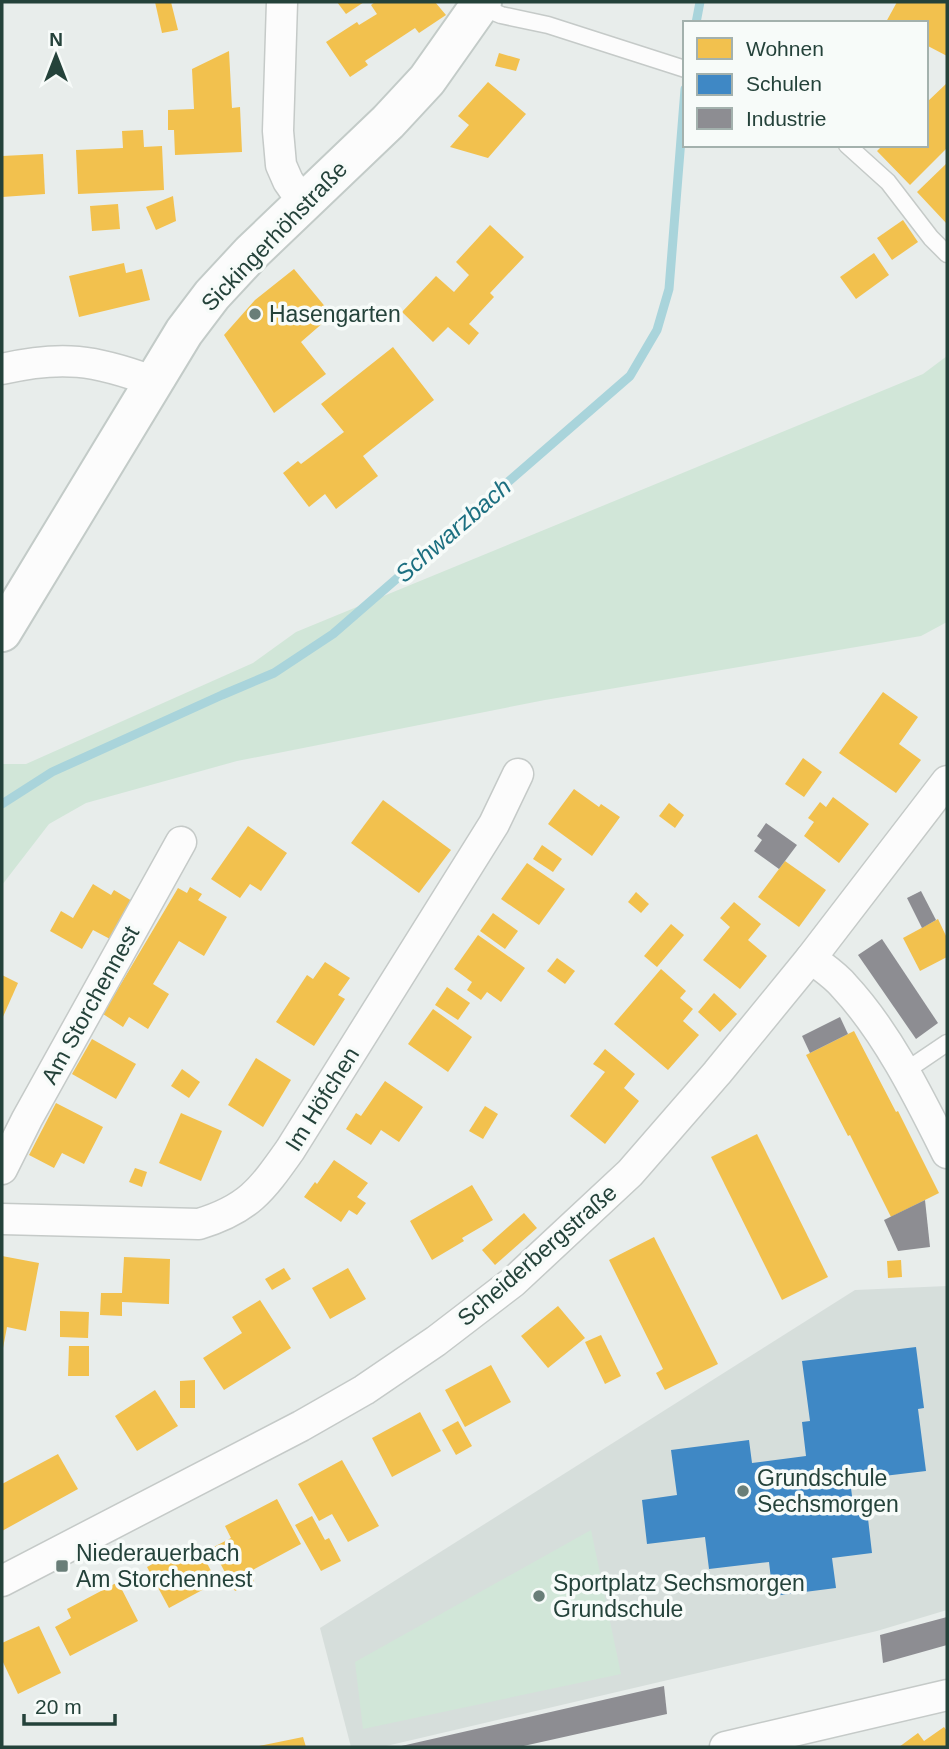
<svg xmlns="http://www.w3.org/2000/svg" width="949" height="1749" font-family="Helvetica,sans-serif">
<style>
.built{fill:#d6dedb}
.green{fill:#d1e6d8}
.homes{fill:#f2c14e}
.schools{fill:#3f88c5}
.industry{fill:#8d8d92}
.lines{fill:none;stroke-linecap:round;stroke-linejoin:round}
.stream{stroke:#a9d4db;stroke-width:9}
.service-casing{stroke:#c5cac8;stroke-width:19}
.minor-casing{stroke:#c5cac8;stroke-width:33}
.secondary-casing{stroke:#c3cbc8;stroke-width:42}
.service{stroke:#fcfcfc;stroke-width:16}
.minor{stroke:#fcfcfc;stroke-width:30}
.secondary{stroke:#fcfcfc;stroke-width:38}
.poi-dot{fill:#697e78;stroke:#f7fbf9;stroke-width:2.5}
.labels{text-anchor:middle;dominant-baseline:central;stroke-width:7;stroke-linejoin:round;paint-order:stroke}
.street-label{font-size:23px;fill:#24423a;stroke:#f7fbf9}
.poi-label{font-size:23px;fill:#24423a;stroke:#f7fbf9;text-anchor:start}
.water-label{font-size:24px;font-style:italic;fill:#1c6f80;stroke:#f7fbf9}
</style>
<rect width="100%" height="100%" fill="#e8edeb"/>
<path class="built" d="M947 1286V1610L877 1631 382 1747H351L320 1628 855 1290Z"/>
<g class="green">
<path d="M947 356V622L921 636 545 700 237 761 86 803 49 824 2 885V764H26L253 663 296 632 923 374Z"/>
<path d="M591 1530 621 1674 363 1729 355 1662Z"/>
</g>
<g class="homes">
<path d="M155 2H171L178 30 162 33Z"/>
<path d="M337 2H364L346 14Z"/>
<path d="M375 2H435L446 15 419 33 415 28 365 61 368 65 350 77 326 42 357 22 359 25 377 14 371 5Z"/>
<path d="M897 2H947V56L926 45V23L886 22Z"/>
<path d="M229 51 232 108 240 107 242 152 175 155 174 130H168V110L194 109 192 69Z"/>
<path d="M499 53 520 59 516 71 495 66Z"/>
<path d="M488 82 526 114 488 158 450 147 469 125 458 116Z"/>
<path d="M947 83V148L910 185 877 151 883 145H926V103Z"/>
<path d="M143 130 144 147 162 146 164 190 78 194 76 150 123 148 122 131Z"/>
<path d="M43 154 45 194 2 197V156Z"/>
<path d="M947 163V224L917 192Z"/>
<path d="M173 196 176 221 156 230 146 207Z"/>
<path d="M118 204 120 229 92 231 90 206Z"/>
<path d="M903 220 918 242 892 260 877 238Z"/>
<path d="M490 225 524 257 490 293 494 297 469 324 479 333 469 345 448 327 433 342 402 312 436 276 454 292 469 275 456 262Z"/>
<path d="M874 253 889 275 856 299 840 277Z"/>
<path d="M124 263 126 273 142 269 150 300 79 317 69 276Z"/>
<path d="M294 269 332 315 301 342 326 374 274 413 224 335 255 300Z"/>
<path d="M393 347 434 400 363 456 378 476 336 509 325 494 309 507 283 473 298 461 301 464 344 432 321 404Z"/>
<path d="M883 692 918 717 899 744 921 760 896 793 839 753Z"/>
<path d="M803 758 822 772 804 797 785 784Z"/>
<path d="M574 789 599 807 601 804 620 817 592 856 548 824Z"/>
<path d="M833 797 869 824 839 863 804 836 814 822 808 818 820 802 826 807Z"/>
<path d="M383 800 451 850 419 893 351 843Z"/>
<path d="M669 803 684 815 675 828 659 816Z"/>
<path d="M248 826 287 853 261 891 250 884 240 898 211 879Z"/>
<path d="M542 845 562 859 553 872 533 859Z"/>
<path d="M785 861 826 890 799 927 758 897Z"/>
<path d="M527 863 565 889 539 925 501 899Z"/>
<path d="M93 884 111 895 114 890 132 901 110 939 93 930 82 949 50 931 61 911 73 918Z"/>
<path d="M190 887 202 894 198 900 227 917 204 956 179 941 153 984 169 994 148 1029 129 1017 123 1027 103 1014 178 888 187 893Z"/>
<path d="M636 892 649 904 641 913 628 902Z"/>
<path d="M734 902 761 924 748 940 767 956 740 989 703 960 730 927 720 918Z"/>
<path d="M493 913 518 931 505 949 480 931Z"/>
<path d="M938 919 947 938V957L920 971 903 938Z"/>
<path d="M671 924 684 935 657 967 644 956Z"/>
<path d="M478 935 525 968 501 1002 487 992 481 1000 467 990 472 982 454 969Z"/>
<path d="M557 958 575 971 565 984 547 971Z"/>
<path d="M325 962 350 978 338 995 345 999 314 1046 276 1022 307 975 313 979Z"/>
<path d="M661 969 686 991 680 998 693 1009 683 1021 699 1035 668 1070 614 1024Z"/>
<path d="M2 975 18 983 2 1019Z"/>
<path d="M447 987 470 1003 458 1020 435 1005Z"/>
<path d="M714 993 737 1014 720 1032 698 1012Z"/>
<path d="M433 1009 472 1037 448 1072 408 1044Z"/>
<path d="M854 1031 896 1112 898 1111 939 1193 891 1217 850 1135 848 1136 806 1055Z"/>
<path d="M92 1039 136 1064 116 1099 72 1074Z"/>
<path d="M605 1049 635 1074 624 1088 639 1101 605 1144 570 1116 605 1072 593 1064Z"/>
<path d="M256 1058 291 1080 263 1127 228 1105Z"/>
<path d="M182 1069 200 1082 189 1098 171 1086Z"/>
<path d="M385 1081 423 1107 399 1142 381 1130 371 1145 346 1129 356 1113 361 1116Z"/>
<path d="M56 1103 103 1127 84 1164 62 1153 54 1168 29 1155Z"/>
<path d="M485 1106 498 1114 483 1139 469 1131Z"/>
<path d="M181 1113 222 1131 201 1181 159 1163Z"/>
<path d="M757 1134 828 1277 782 1300 711 1157Z"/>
<path d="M334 1160 368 1183 357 1197 366 1203 357 1215 349 1210 341 1222 304 1197 315 1182 317 1184Z"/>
<path d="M135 1168 147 1172 142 1187 129 1182Z"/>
<path d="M472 1185 493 1220 462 1238 464 1241 432 1260 410 1221Z"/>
<path d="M524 1213 537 1228 495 1265 482 1250Z"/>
<path d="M654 1237 718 1364 665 1390 656 1373 663 1369 609 1260Z"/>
<path d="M2 1256 39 1263 26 1331 7 1327 3 1348Z"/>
<path d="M124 1257 170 1259 169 1304 122 1302V1316L100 1315 101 1293H122Z"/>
<path d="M901 1260 902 1277 888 1278 887 1261Z"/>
<path d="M284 1268 291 1279 272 1290 265 1279Z"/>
<path d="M348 1268 366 1299 330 1319 312 1288Z"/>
<path d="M260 1300 291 1348 224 1390 203 1358 242 1333 232 1317Z"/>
<path d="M558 1306 585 1338 548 1368 521 1336Z"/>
<path d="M60 1311 89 1312 88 1338 60 1337Z"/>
<path d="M601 1335 621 1376 605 1384 585 1342Z"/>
<path d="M69 1346H89V1376H68Z"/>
<path d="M491 1365 511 1402 465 1427 445 1390Z"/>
<path d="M195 1380V1408H180V1381Z"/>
<path d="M155 1390 178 1426 137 1451 115 1416Z"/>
<path d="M420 1412 441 1451 392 1477 372 1438Z"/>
<path d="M458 1421 472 1446 456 1455 442 1430Z"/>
<path d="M58 1454 78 1489 2 1531V1484Z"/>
<path d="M342 1460 379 1526 348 1542 332 1514 319 1521 298 1484Z"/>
<path d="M277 1499 301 1544 249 1572 254 1581 235 1591 212 1548 231 1538 225 1526Z"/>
<path d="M312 1516 325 1540 329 1538 341 1561 321 1571 295 1525Z"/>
<path d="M195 1541 217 1582 169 1608 147 1567Z"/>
<path d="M118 1582 138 1621 70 1656 55 1627 71 1618 67 1609Z"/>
<path d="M39 1626 61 1673 18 1694 2 1660V1643Z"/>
<path d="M944 1727 947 1731V1747H899L918 1733 924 1741Z"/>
<path d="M303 1737 306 1747H259V1746Z"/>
</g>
<path class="schools" d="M916 1347 924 1408 918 1409 926 1471 850 1480 854 1512 867 1510 872 1553 832 1558 836 1588 773 1596 769 1562 709 1569 705 1537 647 1544 642 1500 677 1495 671 1450 749 1440 752 1463 806 1456 802 1422 810 1421 802 1361Z"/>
<g class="industry">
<path d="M766 823 797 845 779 869 754 851 762 840 757 836Z"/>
<path d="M921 891 936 920 922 928 907 898Z"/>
<path d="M882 939 938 1023 916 1039 858 955Z"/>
<path d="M840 1017 848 1034 810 1053 802 1036Z"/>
<path d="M925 1200 930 1247 898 1251 884 1220Z"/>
<path d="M947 1617V1645L883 1663 880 1635Z"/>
<path d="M664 1686 667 1714 519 1747H397Z"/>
</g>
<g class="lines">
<g class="stream">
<path d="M696 23 700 2"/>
<path d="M2 804 52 772 222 695 274 673 333 634 630 376 657 330 669 289 685 89"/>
</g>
<defs>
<g id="service">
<path d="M479 6 501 15 548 25 685 69"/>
<path d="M847 145 888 182 931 238 947 254"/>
<path d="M904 1072 947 1043"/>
</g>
<g id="minor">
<path d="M282 2 278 131 281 165 288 181 304 204"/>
<path d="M2 369C62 355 95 360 152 381"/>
<path d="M811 958C822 967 835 975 844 986 887 1032 919 1097 947 1153"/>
<path d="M2 1169 27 1119 181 842"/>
<path d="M2 1219 199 1224C248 1209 261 1191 290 1150L494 824 518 774"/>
<path d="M2 1581 301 1426 364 1390 436 1341 513 1282 630 1173 717 1073 811 958 947 781"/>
<path d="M725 1747 947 1695"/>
</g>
<path id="secondary" d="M2 632 184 332 212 295 251 253 388 122 427 80 482 2"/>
</defs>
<use href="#service" class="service-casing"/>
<use href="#minor" class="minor-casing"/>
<use href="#secondary" class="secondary-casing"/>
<use href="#service" class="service"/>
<use href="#minor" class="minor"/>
<use href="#secondary" class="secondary"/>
</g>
<g class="poi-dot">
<circle cx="255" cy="314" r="7"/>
<circle cx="743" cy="1491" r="7"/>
<rect x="55" y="1559" width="14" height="14" rx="3.5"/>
<circle cx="539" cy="1596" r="7"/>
</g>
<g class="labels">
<g class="street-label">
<text transform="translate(274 236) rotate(-46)">Sickingerhöhstraße</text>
<text transform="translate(90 1005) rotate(-61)">Am Storchennest</text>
<text transform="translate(322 1099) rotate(-58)">Im Höfchen</text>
<text transform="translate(537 1255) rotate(-41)">Scheiderbergstraße</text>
</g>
<g class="poi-label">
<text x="269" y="314">Hasengarten</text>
<text x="757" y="1478">Grundschule<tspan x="757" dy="26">Sechsmorgen</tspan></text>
<text x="76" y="1553">Niederauerbach<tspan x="76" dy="26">Am Storchennest</tspan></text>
<text x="553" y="1583">Sportplatz Sechsmorgen<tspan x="553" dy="26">Grundschule</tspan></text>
</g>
<g class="water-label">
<text transform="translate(453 530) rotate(-41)">Schwarzbach</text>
</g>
</g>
<rect width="949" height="1749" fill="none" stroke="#24423a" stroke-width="7"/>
<rect x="683" y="21" width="245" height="126" fill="#f7fbf9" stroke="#a3b1ad" stroke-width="2"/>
<rect x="697" y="38" width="35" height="21" fill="#f2c14e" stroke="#a3b1ad" stroke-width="2"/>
<text x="746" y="56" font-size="21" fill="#24423a">Wohnen</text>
<rect x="697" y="74" width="35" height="21" fill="#3f88c5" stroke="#a3b1ad" stroke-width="2"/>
<text x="746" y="91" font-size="21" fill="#24423a">Schulen</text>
<rect x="697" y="108" width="35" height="21" fill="#8d8d92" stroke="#a3b1ad" stroke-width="2"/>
<text x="746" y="126" font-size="21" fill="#24423a">Industrie</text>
<g transform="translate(56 56)" stroke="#f7fbf9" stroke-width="5" paint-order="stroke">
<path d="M0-5L12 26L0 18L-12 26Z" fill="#24423a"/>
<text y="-10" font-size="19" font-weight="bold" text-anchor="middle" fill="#24423a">N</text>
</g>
<path d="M24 1714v10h91v-10" fill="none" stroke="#24423a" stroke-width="3.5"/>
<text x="35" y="1714" font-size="21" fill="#24423a" stroke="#f7fbf9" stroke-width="5" paint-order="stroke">20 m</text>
</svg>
